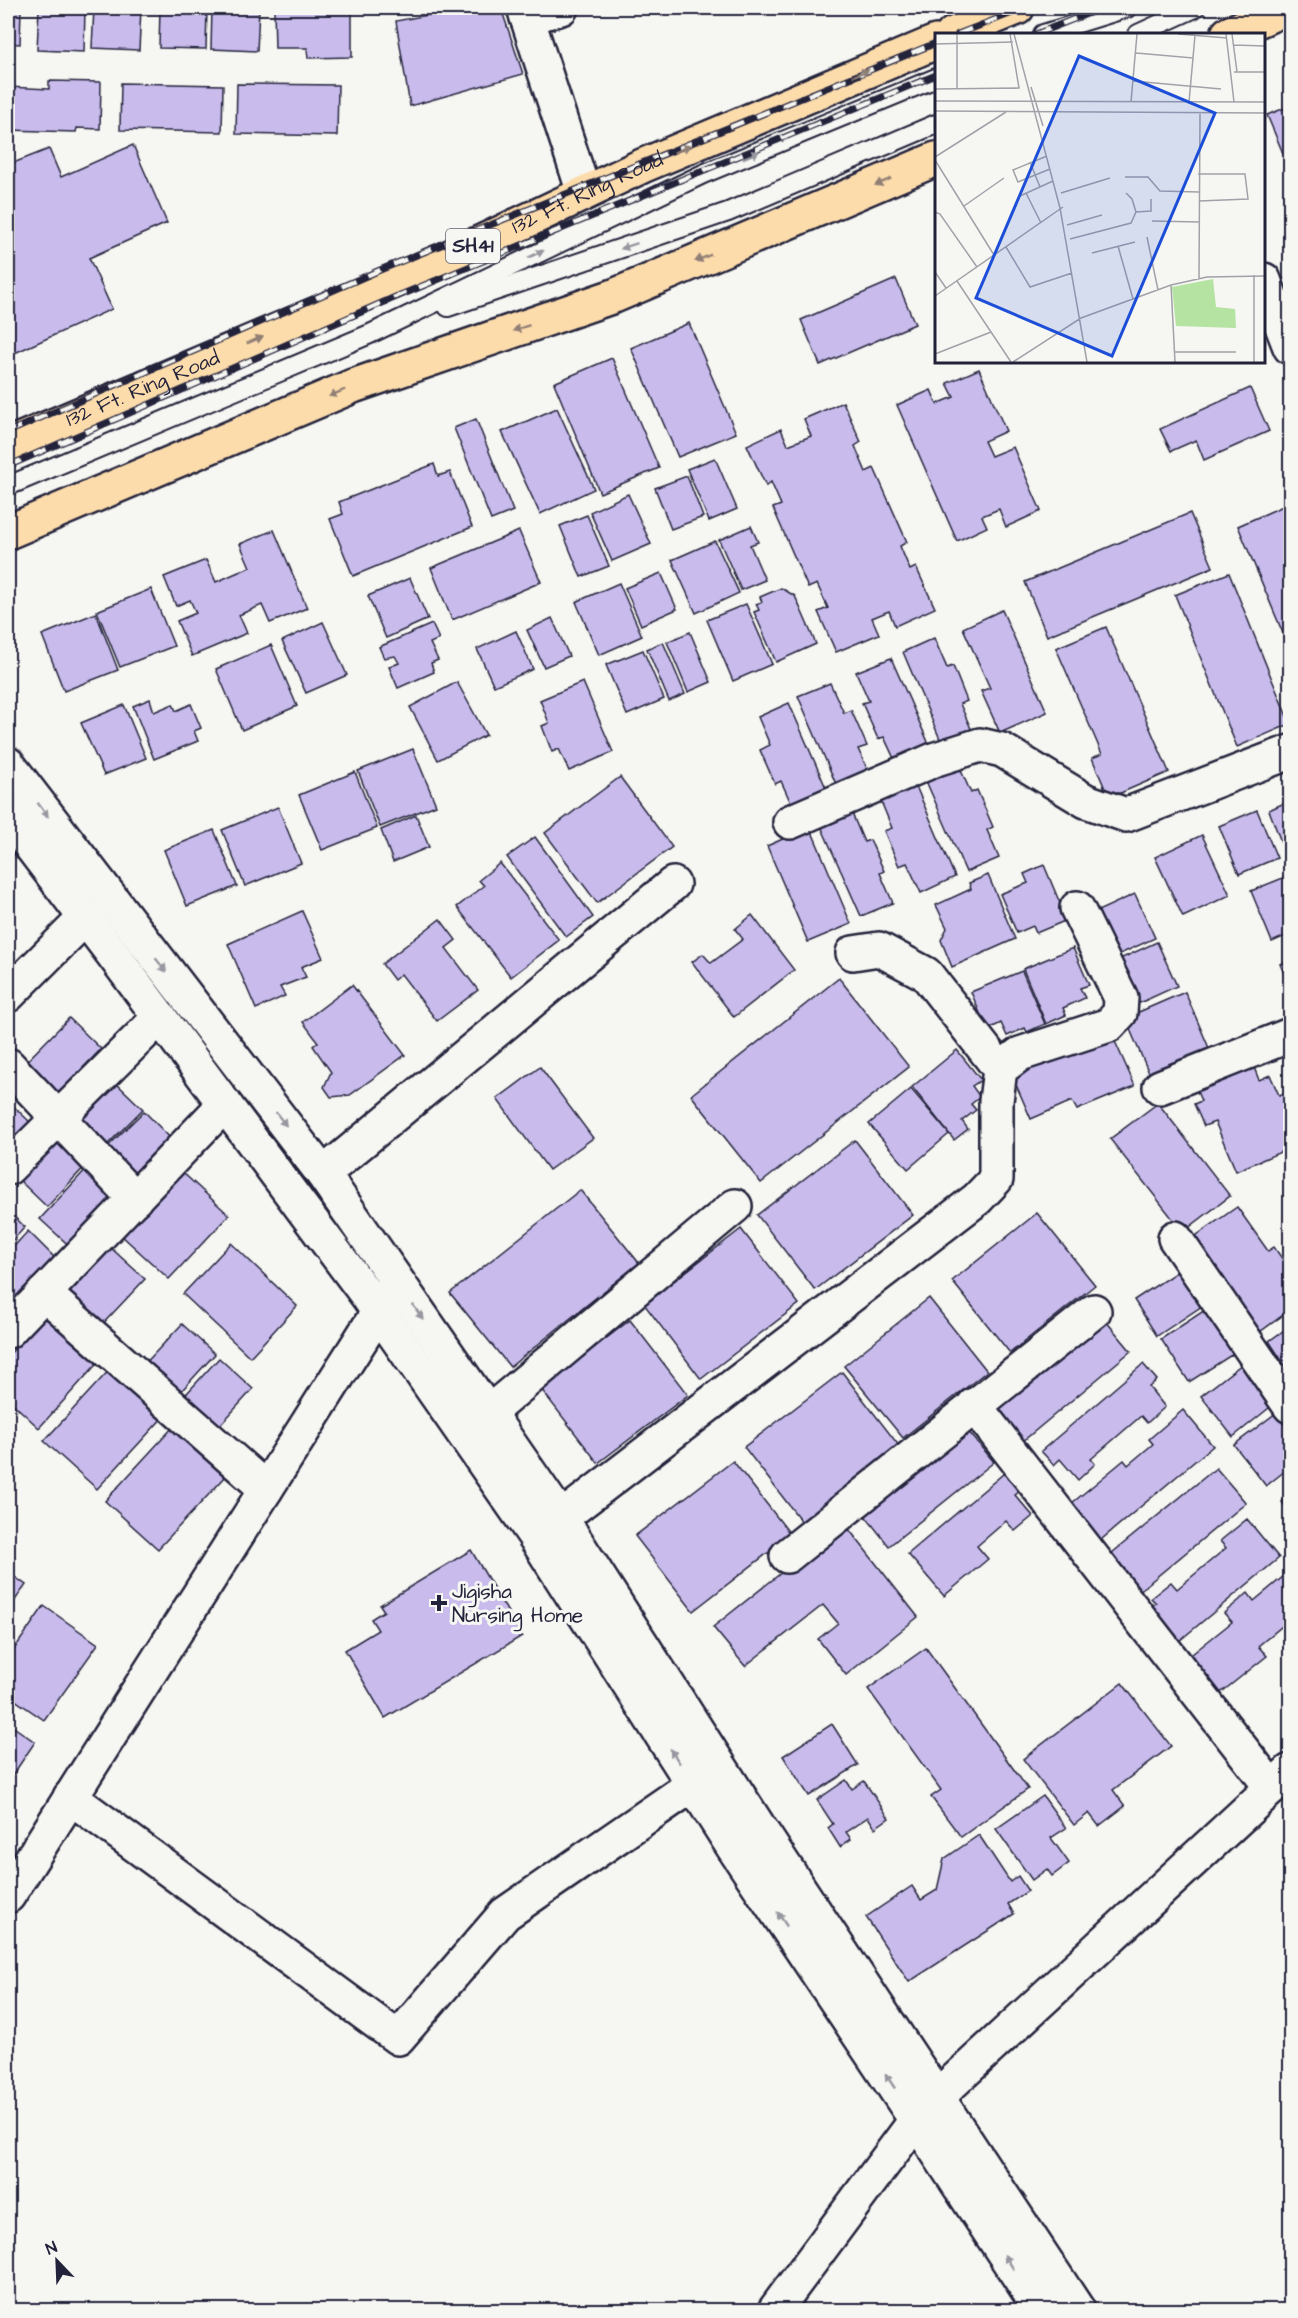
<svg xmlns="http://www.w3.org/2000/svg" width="1298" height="2318" font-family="'Architects Daughter',sans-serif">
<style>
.building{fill:#c9bced;stroke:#22223b;stroke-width:1.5}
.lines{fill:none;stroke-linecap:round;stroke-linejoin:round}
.lane-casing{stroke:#22223b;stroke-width:22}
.street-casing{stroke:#22223b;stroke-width:38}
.secondary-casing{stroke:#22223b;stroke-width:38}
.primary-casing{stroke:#22223b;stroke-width:38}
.lane{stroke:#f6f6f2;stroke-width:18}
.street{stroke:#f6f6f2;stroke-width:33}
.secondary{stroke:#f6f6f2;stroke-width:33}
.primary{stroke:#fddcac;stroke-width:33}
.rail-casing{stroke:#22223b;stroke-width:7}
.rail{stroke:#f6f6f2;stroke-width:4.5;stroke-dasharray:14;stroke-linecap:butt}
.oneway{fill:#907f74}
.oneway2{fill:#9797a0}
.poi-dot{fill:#22223b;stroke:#f6f6f2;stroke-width:2}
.labels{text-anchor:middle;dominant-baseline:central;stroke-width:6;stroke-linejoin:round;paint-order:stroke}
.shield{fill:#f6f6f2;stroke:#626272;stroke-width:1.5}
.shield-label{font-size:20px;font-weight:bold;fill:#22223b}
.street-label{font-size:21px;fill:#22223b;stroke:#f6f6f2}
.poi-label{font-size:21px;fill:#22223b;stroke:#f6f6f2;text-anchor:start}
.inset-road{fill:none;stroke:#a1a1a9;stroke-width:1.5}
.view{fill:#1d4ed8;fill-opacity:0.15;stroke:#1d4ed8;stroke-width:3}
.inset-edge{fill:none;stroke:#22223b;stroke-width:3}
</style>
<rect width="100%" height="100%" fill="#f6f6f2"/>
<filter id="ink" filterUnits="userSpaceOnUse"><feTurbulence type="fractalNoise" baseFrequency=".0167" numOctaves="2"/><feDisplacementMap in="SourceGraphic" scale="12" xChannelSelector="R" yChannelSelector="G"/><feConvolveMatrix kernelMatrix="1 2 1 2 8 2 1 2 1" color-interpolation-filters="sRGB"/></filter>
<g filter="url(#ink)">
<g class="building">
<path d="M8 8H21L20 44 8 43Z"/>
<path d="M39 8H85L84 52 37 50Z"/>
<path d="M94 8H141L139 50 92 48Z"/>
<path d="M160 8H207L206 49 159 48Z"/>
<path d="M212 8H259L257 51 211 49Z"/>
<path d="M274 8H352V57L308 58 307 48H275Z"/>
<path d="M434 8H453L435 12Z"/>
<path d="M464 8H501L523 74 410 106 396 21Z"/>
<path d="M49 81 101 82 100 129 77 128 76 132 8 130V87L49 89Z"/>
<path d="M121 83 223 85 222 132 120 130Z"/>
<path d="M237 84 338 85 337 136 236 134Z"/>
<path d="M1290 106V170L1267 115Z"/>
<path d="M133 145 167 223 89 258 112 309 8 356V165L49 149 61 177Z"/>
<path d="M896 279 915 324 820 365 801 320Z"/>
<path d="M689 323 736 433 678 457 631 348Z"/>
<path d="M612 358 659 468 600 493 554 383Z"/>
<path d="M979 369 1006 431 984 441 991 456 1013 447 1041 511 1006 527 999 509 982 516 987 527 957 541 897 405 931 390 937 404 954 397 947 383Z"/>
<path d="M1250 388 1269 431 1204 460 1196 440 1171 451 1160 429Z"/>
<path d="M843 402 861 442 855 446 866 472 874 468 907 542 900 546 910 570 916 567 935 608 895 626 889 611 872 618 879 634 836 652 818 612 828 608 817 584 808 588 773 508 781 505 771 482 766 486 747 445 781 429 788 445 811 436 804 419Z"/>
<path d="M557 408 594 489 540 514 502 432Z"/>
<path d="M476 419 513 511 491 520 454 428Z"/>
<path d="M715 458 737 509 709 521 687 469Z"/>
<path d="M434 464 438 476 450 472 472 527 353 576 330 519 343 514 339 502Z"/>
<path d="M687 476 703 517 671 529 655 488Z"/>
<path d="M628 494 651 544 612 561 590 512Z"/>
<path d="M1290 503V650L1238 526Z"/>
<path d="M1190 513 1213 567 1047 636 1025 582Z"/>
<path d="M587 515 609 566 581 577 560 526Z"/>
<path d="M751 526 758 542 750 545 765 580 741 590 719 540Z"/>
<path d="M274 530 307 608 270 623 262 605 239 615 247 633 192 656 177 621 196 613 190 600 176 606 164 577 206 560 216 582 250 567 240 544Z"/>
<path d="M519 531 541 582 452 620 431 568Z"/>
<path d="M715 541 739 593 696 613 672 560Z"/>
<path d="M661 573 677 609 641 625 625 588Z"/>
<path d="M1229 573 1290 724 1237 747 1175 595Z"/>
<path d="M410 578 428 619 386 638 368 596Z"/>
<path d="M619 583 642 636 599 655 576 602Z"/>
<path d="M781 588 795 596 816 644 776 662 754 612 759 610 756 604 762 602 760 597Z"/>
<path d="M151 589 174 646 120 667 97 611Z"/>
<path d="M746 604 772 664 733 681 707 620Z"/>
<path d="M1002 610 1047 712 1000 733 981 691 990 688 963 628Z"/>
<path d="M96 613 118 670 64 691 42 635Z"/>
<path d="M552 618 569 656 544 667 527 630Z"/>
<path d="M323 622 347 675 306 693 282 641Z"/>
<path d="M432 624 439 639 430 643 438 660 431 663 434 672 398 688 389 667 399 663 395 656 384 658 379 647Z"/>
<path d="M1106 627 1169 772 1109 798 1092 758 1102 754 1056 648Z"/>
<path d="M516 631 533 669 494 686 477 649Z"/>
<path d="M690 632 711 682 688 692 667 642Z"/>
<path d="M934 638 947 668 953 666 967 701 960 704 973 733 943 746 903 652Z"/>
<path d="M663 642 685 694 669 701 647 649Z"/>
<path d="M271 645 297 706 242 730 216 669Z"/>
<path d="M643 650 664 699 627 715 606 665Z"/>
<path d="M891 658 932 751 898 767 884 737 878 739 862 703 869 701 856 672Z"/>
<path d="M457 682 486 735 438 760 410 707Z"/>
<path d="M583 682 613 752 569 771 559 749 552 752 542 726 549 723 540 700Z"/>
<path d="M830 683 844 713 851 710 867 746 858 749 871 777 839 791 798 696Z"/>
<path d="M150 699 154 712 173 704 176 711 191 704 201 728 194 731 198 741 154 759 133 706Z"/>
<path d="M789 703 830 797 795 812 781 781 775 784 760 750 770 745 758 717Z"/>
<path d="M124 705 146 758 104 775 81 723Z"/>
<path d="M413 749 436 805 380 827 358 771Z"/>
<path d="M959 766 971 793 977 790 993 827 987 830 999 858 966 872 926 781Z"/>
<path d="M355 772 377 828 322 850 299 795Z"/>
<path d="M620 777 672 847 597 903 545 833Z"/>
<path d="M915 784 955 877 921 893 907 863 899 866 884 831 892 828 880 799Z"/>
<path d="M1290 793V866L1269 810 1289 801 1286 795Z"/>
<path d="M278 807 301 863 245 886 222 830Z"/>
<path d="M1257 810 1277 858 1239 874 1219 826Z"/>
<path d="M851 811 864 842 870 840 884 871 880 873 893 903 861 916 820 824Z"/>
<path d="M416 815 429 847 393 862 381 830Z"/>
<path d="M810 827 851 924 808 942 767 846Z"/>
<path d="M214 830 237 886 187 906 164 850Z"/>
<path d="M1202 835 1230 895 1183 917 1155 857Z"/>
<path d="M535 837 593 917 566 937 507 857Z"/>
<path d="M500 863 559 940 511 977 457 907 484 886 479 880Z"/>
<path d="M1044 865 1067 920 1036 933 1033 926 1017 933 1000 894 1028 883 1024 874Z"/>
<path d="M988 875 1015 939 952 967 941 940 947 928 936 905 971 889 969 883Z"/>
<path d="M1290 875V934L1272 942 1251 891Z"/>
<path d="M1135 894 1155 938 1109 959 1089 915Z"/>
<path d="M302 911 323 958 301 967 306 977 280 987 285 996 256 1009 228 944Z"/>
<path d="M752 915 794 970 734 1017 692 962 703 954 711 963 743 939 735 929Z"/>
<path d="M440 919 456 940 446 948 478 990 437 1021 401 974 394 980 382 964Z"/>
<path d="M1157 942 1177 986 1131 1007 1111 963Z"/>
<path d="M1073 948 1089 985 1080 988 1085 998 1063 1008 1066 1015 1046 1024 1023 969Z"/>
<path d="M1290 960V988L1280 964Z"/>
<path d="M1022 971 1045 1024 1027 1032 1025 1028 1007 1036 1001 1023 987 1030 971 992Z"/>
<path d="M839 978 909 1067 761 1183 691 1095Z"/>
<path d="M352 985 405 1055 350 1095 331 1097 324 1087 331 1072 313 1046 318 1042 303 1022Z"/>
<path d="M1185 992 1212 1055 1152 1080 1125 1018Z"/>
<path d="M69 1018 101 1049 59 1093 26 1062Z"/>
<path d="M1109 1028 1135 1086 1077 1110 1072 1101 1031 1119 1010 1071Z"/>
<path d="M957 1050 981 1080 972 1086 980 1097 971 1104 976 1110 962 1121 968 1129 954 1140 912 1087Z"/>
<path d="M1251 1060 1259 1080 1270 1075 1279 1095 1290 1091V1148L1236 1171 1215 1122 1204 1126 1194 1104 1201 1101 1194 1084Z"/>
<path d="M540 1067 593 1138 549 1170 497 1099Z"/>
<path d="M115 1082 143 1109 104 1148 76 1121Z"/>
<path d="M911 1089 949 1134 908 1169 869 1124Z"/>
<path d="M8 1101 30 1122 8 1145Z"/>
<path d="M1158 1103 1230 1196 1183 1232 1110 1139Z"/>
<path d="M144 1111 178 1146 132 1191 98 1156Z"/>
<path d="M59 1137 88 1163 47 1207 19 1180Z"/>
<path d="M855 1140 913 1215 815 1290 757 1215Z"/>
<path d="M89 1166 125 1199 75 1251 40 1219Z"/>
<path d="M181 1171 229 1215 169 1279 121 1235Z"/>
<path d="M580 1190 639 1263 510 1367 450 1293Z"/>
<path d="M1237 1207 1268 1251 1274 1247 1290 1270V1310L1257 1334 1190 1240Z"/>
<path d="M8 1211 25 1227 8 1245Z"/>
<path d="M1037 1213 1095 1285 1010 1353 952 1281Z"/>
<path d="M741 1229 799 1304 701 1379 644 1304Z"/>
<path d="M28 1231 63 1266 22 1308 8 1294V1253Z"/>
<path d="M231 1243 297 1306 250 1357 183 1294Z"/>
<path d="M111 1248 145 1279 97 1330 63 1298Z"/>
<path d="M1178 1271 1202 1306 1157 1336 1134 1300Z"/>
<path d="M929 1298 987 1371 903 1438 844 1366Z"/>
<path d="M50 1309 103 1357 39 1428 8 1399V1356Z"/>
<path d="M1205 1310 1233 1354 1189 1382 1161 1339Z"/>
<path d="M1100 1314 1131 1351 1023 1441 992 1405Z"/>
<path d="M630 1320 688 1395 598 1463 541 1389Z"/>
<path d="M182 1324 215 1354 174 1399 141 1368Z"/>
<path d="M1290 1326V1373L1269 1341Z"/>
<path d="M219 1358 253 1389 212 1434 178 1403Z"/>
<path d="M1143 1364 1157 1380 1149 1387 1165 1407 1147 1423 1141 1416 1091 1459 1095 1464 1078 1480 1060 1459 1054 1465 1041 1451Z"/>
<path d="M1242 1364 1274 1404 1233 1437 1201 1396Z"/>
<path d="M113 1366 166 1414 97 1489 44 1441Z"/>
<path d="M842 1372 900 1447 802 1522 744 1447Z"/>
<path d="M1183 1410 1213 1446 1096 1544 1066 1508 1124 1460 1128 1465 1153 1444 1149 1439Z"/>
<path d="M1276 1413 1290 1432V1467L1266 1486 1234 1445Z"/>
<path d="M963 1425 994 1462 889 1546 859 1508Z"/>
<path d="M174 1426 227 1475 158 1549 105 1501Z"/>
<path d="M733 1461 791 1535 693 1611 635 1536Z"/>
<path d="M1216 1468 1246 1503 1137 1593 1107 1557Z"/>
<path d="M1009 1469 1025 1487 1015 1495 1033 1516 1015 1531 1006 1521 977 1546 988 1559 944 1596 908 1554Z"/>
<path d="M1290 1495V1514L1282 1502Z"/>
<path d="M1247 1519 1279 1558 1173 1646 1145 1612 1156 1603 1151 1598 1171 1582 1177 1589 1226 1548 1220 1541Z"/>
<path d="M844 1523 918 1617 846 1675 818 1639 838 1623 823 1605 745 1666 713 1627Z"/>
<path d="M471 1550 522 1636 385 1718 345 1650 378 1630 371 1619 384 1611 380 1605Z"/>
<path d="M1290 1571V1625L1286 1623 1258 1646 1267 1656 1218 1695 1187 1658 1232 1622 1224 1613 1248 1593 1254 1601Z"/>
<path d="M8 1572 26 1585 8 1610Z"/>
<path d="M44 1606 98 1644 44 1720 8 1695V1658Z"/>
<path d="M926 1648 1028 1789 961 1837 931 1797 941 1790 868 1689Z"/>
<path d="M1122 1683 1171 1746 1113 1790 1125 1806 1099 1826 1089 1813 1074 1825 1023 1759Z"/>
<path d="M8 1723 35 1742 8 1782Z"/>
<path d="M832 1724 858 1765 809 1796 783 1756Z"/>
<path d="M846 1780 852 1789 864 1781 889 1818 875 1828 868 1817 846 1832 851 1839 840 1847 828 1828 833 1824 817 1800Z"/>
<path d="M1043 1796 1066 1828 1051 1838 1069 1863 1052 1876 1047 1869 1032 1880 996 1829Z"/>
<path d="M979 1835 1010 1882 1018 1876 1028 1891 1008 1904 1014 1914 909 1982 866 1917 912 1886 921 1900 937 1890 944 1859Z"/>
</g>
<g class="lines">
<defs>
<g id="lane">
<path d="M1043 34 1127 8"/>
<path d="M1138 34 1195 8"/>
<path d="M448 307 728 212 936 124"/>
<path d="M8 486 370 334 703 174 936 78"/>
</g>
<g id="street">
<path d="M524 8 584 193"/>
<path d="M527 18 561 8"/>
<path d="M1264 280 1290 347"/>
<path d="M790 822 936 759 980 745 1002 750 1086 801 1126 815 1290 752"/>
<path d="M853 953 879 949 926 974 1000 1069"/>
<path d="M8 995 85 918"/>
<path d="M8 1065 135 1199"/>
<path d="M1160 1087 1290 1035"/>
<path d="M8 1168 160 1017"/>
<path d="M323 1174 673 884"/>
<path d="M1175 1238 1290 1406"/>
<path d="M44 1293 266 1489"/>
<path d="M8 1331 225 1104"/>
<path d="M974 1405 1272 1788"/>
<path d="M488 1413 735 1206"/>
<path d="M561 1518 977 1199 996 1179V1101L1000 1069 1020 1054 1109 1025 1120 1013 1121 998 1077 908"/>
<path d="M787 1556 1094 1311"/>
<path d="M70 1797 398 2038 505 1914 694 1784"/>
<path d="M8 1896 379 1311 391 1289"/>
<path d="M775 2310 916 2120 953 2082 1290 1771"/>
</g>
<g id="secondary">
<path d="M8 764 323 1174 561 1518 762 1832 1078 2310"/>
<path d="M8 816 112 953 369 1298 534 1535 735 1850 916 2120 1041 2310"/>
</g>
<g id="primary">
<path d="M953 34 1017 8"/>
<path d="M1228 34 1286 8"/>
<path id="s1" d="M8 445 444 260 642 166 936 42"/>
<path d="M8 532 353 386 614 296 936 159"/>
</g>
</defs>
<use href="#lane" class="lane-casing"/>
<use href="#street" class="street-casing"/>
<use href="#secondary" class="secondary-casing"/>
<use href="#primary" class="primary-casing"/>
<use href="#lane" class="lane"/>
<use href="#street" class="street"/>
<use href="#secondary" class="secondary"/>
<use href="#primary" class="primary"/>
<defs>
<g id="rail">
<path d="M958 34 1025 8"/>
<path d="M1036 34 1102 8"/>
<path d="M8 432 380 270 936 43"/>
<path d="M8 466 393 298 936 75"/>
</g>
</defs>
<use href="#rail" class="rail-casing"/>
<use href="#rail" class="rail"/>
</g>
<defs><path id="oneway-solid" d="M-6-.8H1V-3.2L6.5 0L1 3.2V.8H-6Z" transform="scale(1.5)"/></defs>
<g class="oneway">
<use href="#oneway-solid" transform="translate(861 73) rotate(-23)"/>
<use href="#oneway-solid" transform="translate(682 149) rotate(-23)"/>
<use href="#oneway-solid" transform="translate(883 182) rotate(157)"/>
<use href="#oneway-solid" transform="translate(703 258) rotate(157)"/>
<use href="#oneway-solid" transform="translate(521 328) rotate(161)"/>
<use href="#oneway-solid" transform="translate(255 340) rotate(-23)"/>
<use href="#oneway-solid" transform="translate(337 393) rotate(157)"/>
</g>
<g class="oneway2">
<use href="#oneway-solid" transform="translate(751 155) rotate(-22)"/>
<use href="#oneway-solid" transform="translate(629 246) rotate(161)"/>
<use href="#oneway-solid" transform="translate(536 254) rotate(-25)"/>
<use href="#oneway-solid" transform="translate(43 810) rotate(53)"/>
<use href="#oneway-solid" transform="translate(161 965) rotate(52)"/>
<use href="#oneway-solid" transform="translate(281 1119) rotate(52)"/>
<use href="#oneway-solid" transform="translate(418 1312) rotate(55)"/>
<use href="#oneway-solid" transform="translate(675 1756) rotate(-123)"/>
<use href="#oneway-solid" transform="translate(782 1919) rotate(-124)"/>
<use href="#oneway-solid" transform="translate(890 2081) rotate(-124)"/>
<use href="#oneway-solid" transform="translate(1009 2262) rotate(-123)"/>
</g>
</g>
<path class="poi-dot" d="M436 1594h6v6h6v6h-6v6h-6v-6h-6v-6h6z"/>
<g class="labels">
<rect class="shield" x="446" y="229" width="54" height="34" rx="4.5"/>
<g class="shield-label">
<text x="473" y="246">SH41</text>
</g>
<g class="street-label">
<text stroke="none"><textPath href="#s1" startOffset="632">132 Ft. Ring Road</textPath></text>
<text stroke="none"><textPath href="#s1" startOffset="146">132 Ft. Ring Road</textPath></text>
</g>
<g class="poi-label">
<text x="452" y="1591">Jigisha<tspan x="452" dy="24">Nursing Home</tspan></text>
</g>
</g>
<g transform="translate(935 33)">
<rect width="330" height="330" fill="#f6f6f2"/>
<path d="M278 246 281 274 300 276 301 295 241 293 237 254Z" fill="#b5e3a2"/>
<path class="inset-road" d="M22 1V56M79 1 125 175 152 329M243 1 292 5M291 1 299 69M297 1 302 39M0 11 78 9M299 12 330 13M201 20 258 25 260 2M299 39H330M198 48 286 56M96 54 108 93M0 56 84 55 75 1M0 68 330 69M196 69 202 1M254 69 258 25M0 78 330 80M112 123 78 137 83 149 115 136M0 124 71 79M0 127 59 222M95 129 105 154M263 141H310L313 166 264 168M190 144H213L225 158 264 159M91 160 106 190M126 160 175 145M191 160 197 166 201 179M85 163 118 148M29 173 69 145M0 179 5 181 42 234M217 188 264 189M132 192 167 182M212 204 223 257M135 206 196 190 201 179 216 178V166M183 213 198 266M71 214 95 254 137 240M157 220 200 209M0 239 11 255M264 246 265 81M22 248 76 329M236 252 240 329M0 263 128 174M239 319H301M0 321 56 299M78 329 146 285 236 252 272 244 330 243M319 329V242"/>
<path class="view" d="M144 23 280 80 177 323 41 265Z"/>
<rect width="330" height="330" class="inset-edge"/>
</g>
<rect width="1298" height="2318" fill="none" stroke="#f6f6f2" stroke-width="30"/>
<rect x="15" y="15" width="1268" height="2288" fill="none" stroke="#22223b" stroke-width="2" filter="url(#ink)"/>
<g transform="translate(57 2261) rotate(337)" stroke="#f6f6f2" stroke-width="4.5" paint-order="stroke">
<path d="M0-4.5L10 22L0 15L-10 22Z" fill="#22223b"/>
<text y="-9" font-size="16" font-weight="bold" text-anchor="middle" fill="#22223b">N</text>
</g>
</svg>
